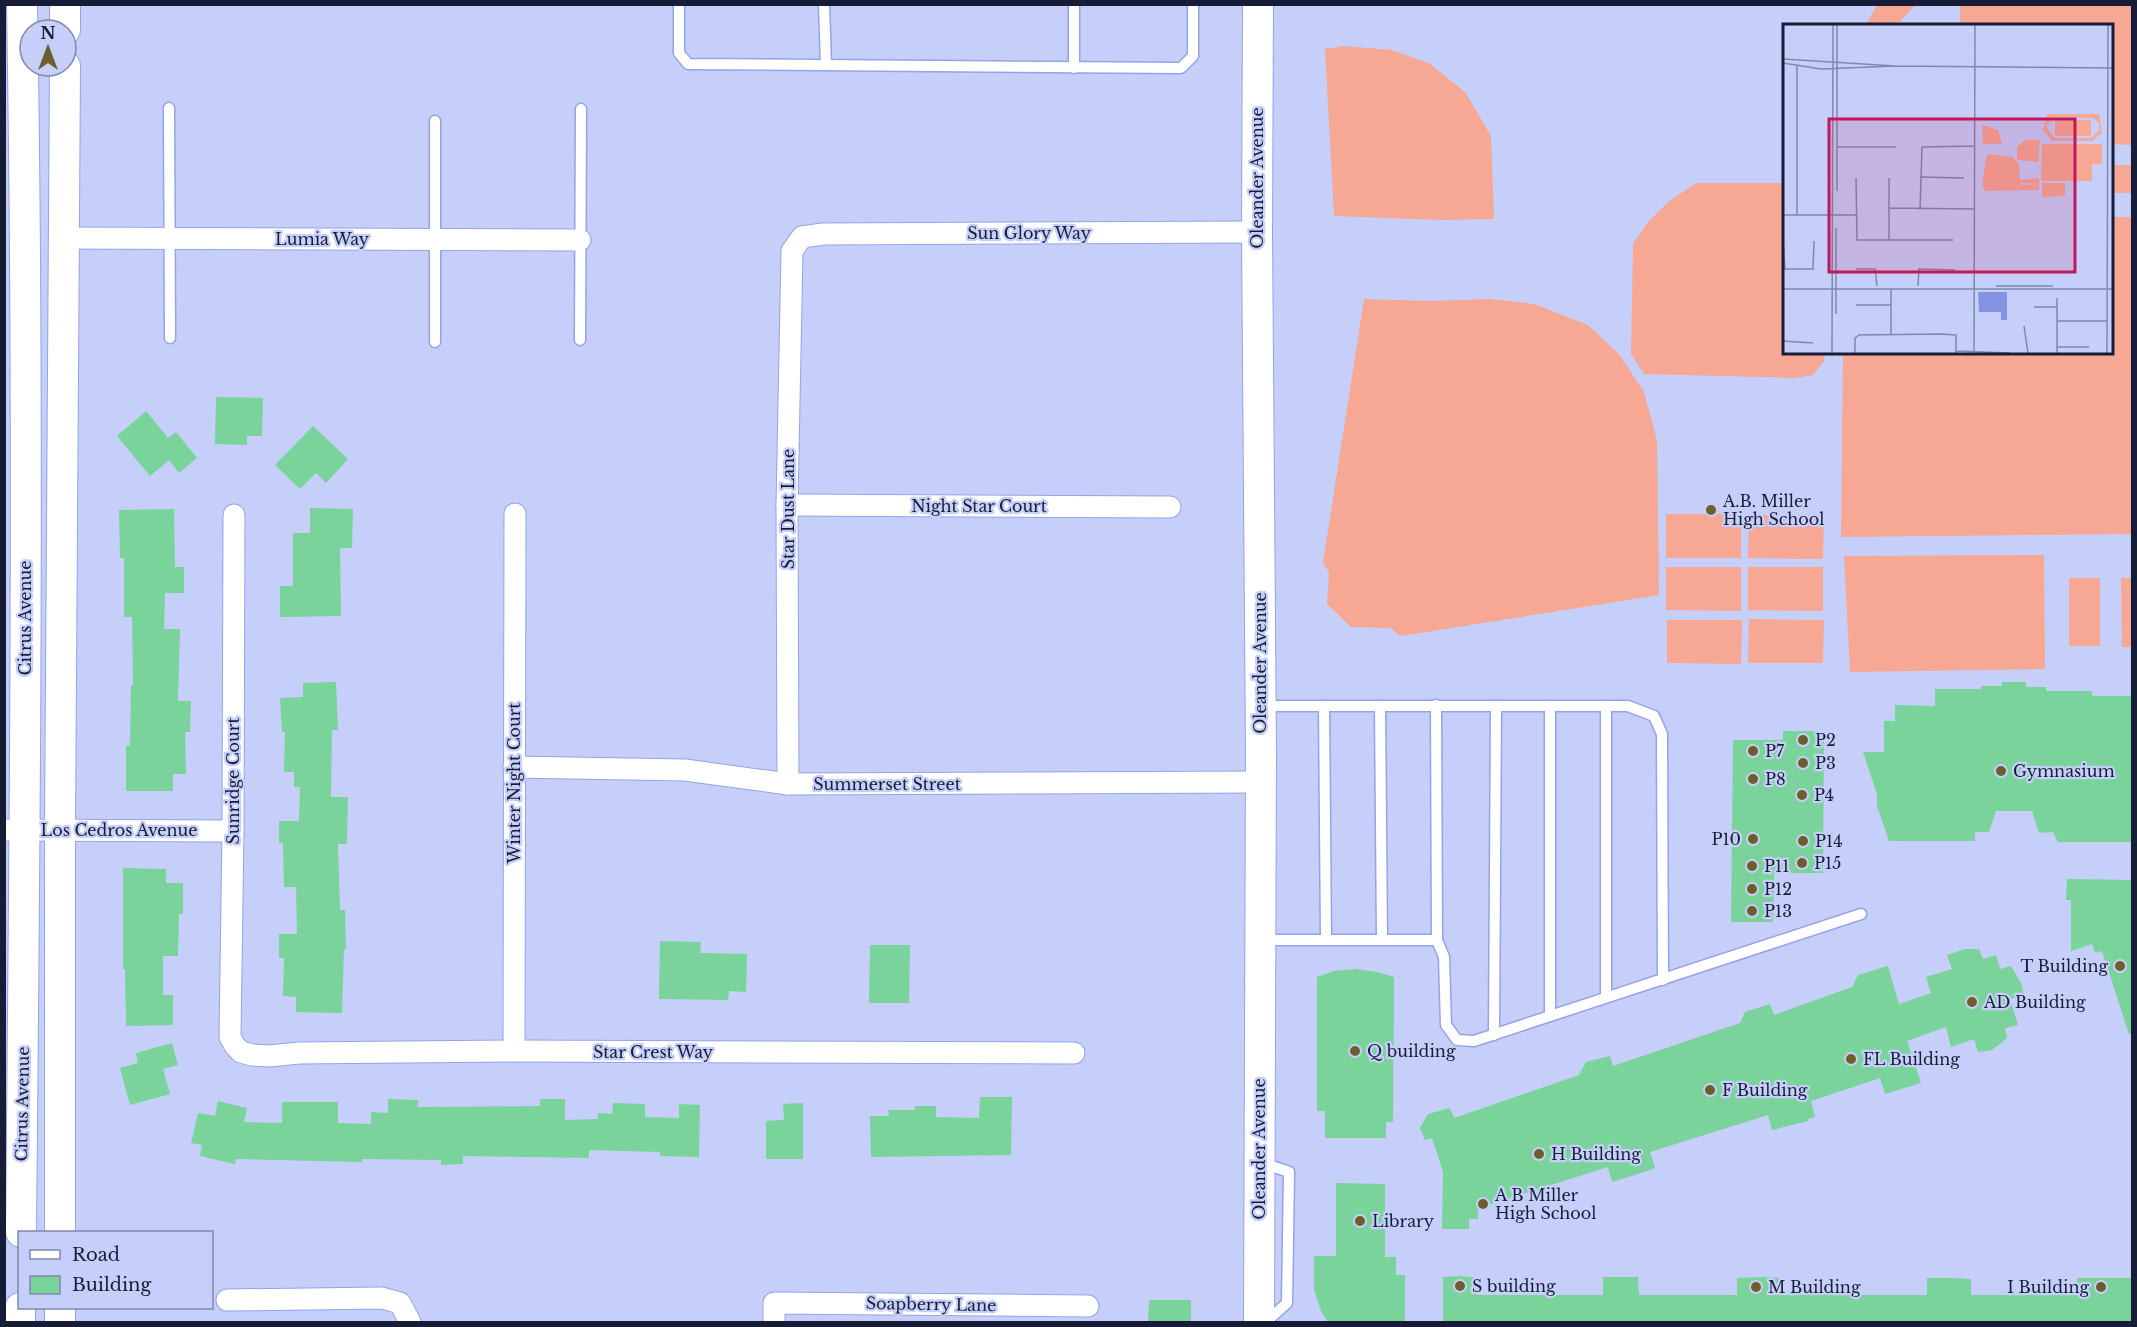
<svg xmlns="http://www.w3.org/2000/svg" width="2137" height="1327" font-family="'Libre Baskerville',serif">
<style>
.grass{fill:#f6a895}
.building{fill:#79d39a}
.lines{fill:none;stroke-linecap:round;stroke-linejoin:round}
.lane-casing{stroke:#95a3e8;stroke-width:13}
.street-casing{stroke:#95a3e8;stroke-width:23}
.secondary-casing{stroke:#95a3e8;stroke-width:32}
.lane{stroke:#fff;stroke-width:10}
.street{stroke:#fff;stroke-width:21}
.secondary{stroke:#fff;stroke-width:30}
.poi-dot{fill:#6d5f2c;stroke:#c5cffa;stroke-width:2}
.labels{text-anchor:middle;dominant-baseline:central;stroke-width:4.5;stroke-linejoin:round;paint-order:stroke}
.street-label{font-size:16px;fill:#181d37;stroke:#c5cffa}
.poi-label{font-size:16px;fill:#181d37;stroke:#c5cffa;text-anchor:start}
.inset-road{fill:none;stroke:#8088ac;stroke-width:1.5}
.view{fill:#c2185b;fill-opacity:0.15;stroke:#c2185b;stroke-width:3}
.inset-edge{fill:none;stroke:#181d37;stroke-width:3}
</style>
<rect width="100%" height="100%" fill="#c5cffa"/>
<g class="grass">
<path d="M1877 5V4L1915 5 1897 25H1866Z"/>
<path d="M1960 5H2132V145L2112 144V26L1960 25Z"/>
<path d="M1344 46 1392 50 1430 64 1465 92 1491 136 1494 219 1442 220 1334 216 1325 49Z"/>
<rect x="2112" y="165" width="20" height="28"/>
<path d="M1696 183H1784V352L1824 353V361L1813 375 1796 378 1644 374 1631 354 1633 244 1648 222 1668 202Z"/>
<path d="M2112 217H2132V534L1841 537 1843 353 2112 352Z"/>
<path d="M1364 299 1430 301 1491 299 1534 304 1588 325 1619 354 1644 392 1657 440 1659 595 1401 636 1390 628 1351 627 1327 604 1329 572 1323 563Z"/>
<rect x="1666" y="514" width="75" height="44"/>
<path d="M1749 515H1824L1823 559 1748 558Z"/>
<path d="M2044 555 2045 669 1850 672 1844 556Z"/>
<path d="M1666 567H1741V611L1666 610Z"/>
<path d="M1748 567H1823V611L1748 610Z"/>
<rect x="2069" y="578" width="31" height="68"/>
<path d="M2121 578H2132V647H2122Z"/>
<path d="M1749 619 1824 620 1823 663H1748Z"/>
<path d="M1667 620H1742L1741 664 1667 663Z"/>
</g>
<g class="building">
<path d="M216 397 263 398 262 436H247V445L215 444Z"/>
<path d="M146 411 168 438 176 432 197 458 179 473 169 460 150 476 117 436Z"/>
<path d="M313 426 348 459 326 483 316 473 300 489 275 465Z"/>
<path d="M310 508 353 509 352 548H340L341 616 280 617V586H293V533H310Z"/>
<path d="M174 509 175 567H184V593H165L164 629H180L178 701H191L190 732H185L186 774H173V791H126V746H130L131 685H133L132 617H124V558H120L119 510Z"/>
<path d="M336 682 338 730H332L331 797H348L347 844H338L340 910H345L346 949H344L342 1013 296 1012V997L283 996 284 958H279V934H297L296 887H284L283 843H279V821H299L300 787H294V772H284L285 732H282L280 698 303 697V683Z"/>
<path d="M2002 682H2026V687H2046V691H2092V696H2133V842H2058L2053 832 2039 833 2032 811H1996L1989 832H1975V841H1889L1877 806V794L1863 752H1884V721H1895V705L1935 706V689H1981V686H2002Z"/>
<path d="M1783 731H1824L1823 873H1774L1773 922H1731L1733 740H1783Z"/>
<path d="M123 868 166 869V883H183V914H179L178 956H163V995H173V1025L126 1026 125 969H123Z"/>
<path d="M2067 879 2133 880V1034H2129L2102 951 2095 953 2092 944 2071 951V900H2066Z"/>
<path d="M660 941 701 942 700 953 747 954 746 992 729 991 728 1000 659 999Z"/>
<path d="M870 945H910L909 1003H869Z"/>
<path d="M1965 949H1979L1983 959 1996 955 2000 969 2011 966 2021 983 2024 995 2010 999 2018 1025 2005 1028 2007 1038 1992 1050 1978 1052 1974 1039 1951 1047 1946 1027 1907 1041 1921 1083 1885 1094 1880 1078 1811 1101 1815 1117 1808 1119V1121L1772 1130 1768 1115 1650 1152 1655 1168 1638 1174 1612 1182 1608 1167 1478 1208V1219H1469V1229H1442L1443 1172 1432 1138 1425 1140 1420 1128 1428 1114 1450 1108 1454 1118 1579 1075 1586 1062 1610 1056 1613 1066 1740 1023 1745 1012 1770 1004 1774 1015 1852 987 1858 975 1888 966 1899 1004 1931 993 1926 977 1952 969 1947 955Z"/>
<path d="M1356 969 1377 972 1394 977 1393 1122H1386V1138H1325V1111H1317V977L1334 971Z"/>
<path d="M172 1043 178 1065 163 1069 170 1094 130 1105 120 1068 138 1063 136 1053Z"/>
<path d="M980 1097H1012L1011 1155 871 1157 870 1116H889L888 1110H915V1106H936V1117L979 1118Z"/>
<path d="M388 1099 418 1100V1107L540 1106V1099H565V1120L598 1119V1113L612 1114 613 1103 645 1104V1117L679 1118V1104L700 1105 699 1157 660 1156V1152L589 1150V1158L463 1156V1164L441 1165V1160L362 1159V1162L236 1159 235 1164 200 1156 202 1145 191 1143 198 1113 215 1116 218 1101 247 1108 244 1122 282 1123V1102H338V1123L371 1124V1112L388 1113Z"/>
<path d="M803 1103V1159H766V1121L784 1120 783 1104Z"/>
<path d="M1336 1183 1385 1184V1257H1396V1275H1405V1323H1329L1321 1311 1314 1289V1256H1336Z"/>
<path d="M1459 1276 1478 1278V1295H1603V1277H1638L1639 1295H1737V1278L1764 1277 1782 1278 1783 1295H1927V1278H1953L1971 1279V1295H2077V1278H2133V1323H1443V1277Z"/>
<path d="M1149 1300H1191V1323H1148Z"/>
</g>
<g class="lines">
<defs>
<g id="lane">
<path d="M679 4V53L688 64 1181 68 1193 56V4"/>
<path d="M824 4 826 65"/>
<path d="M1074 4V68"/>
<path d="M169 108 170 338"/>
<path d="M435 121V342"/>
<path d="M580 340 581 109"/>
<path d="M1436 705 1437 940"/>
<path d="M1261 706H1628L1654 716 1662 734 1663 980"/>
<path d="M1324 706 1326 939"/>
<path d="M1380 706 1382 939"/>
<path d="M1606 706V997"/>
<path d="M1264 940H1437L1444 957 1446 1025 1457 1040 1474 1041 1861 914"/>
<path d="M1550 1015V706"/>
<path d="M1494 1035 1496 706"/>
<path d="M1262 1165H1269L1289 1172 1287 1303 1266 1322"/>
</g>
<g id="street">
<path d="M64 238 580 240"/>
<path d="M787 505 1170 507"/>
<path d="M234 515 233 831 230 1037 235 1046 241 1052 252 1055 270 1056 299 1053 514 1051 1074 1053"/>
<path d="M514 767 685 770 788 784 1261 782"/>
<path d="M788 784 787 505 792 251 802 237 823 234 1257 232"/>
<path d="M4 830 233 831"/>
<path d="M514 1051 515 514"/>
<path d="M227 1300 382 1298 400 1303 410 1322"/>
<path d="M774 1322V1303L1088 1306"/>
</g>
<g id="secondary">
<path d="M1258 4 1257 232 1261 754 1259 1322"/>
<path d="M65 30V4"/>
<path d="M21 1232C25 823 29 414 22 4"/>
<path d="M60 1232V830L65 66"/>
<path d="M60 1308V1322"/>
<path d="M20 1322V1308"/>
</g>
</defs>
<use href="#lane" class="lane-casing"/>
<use href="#street" class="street-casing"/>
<use href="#secondary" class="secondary-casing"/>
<use href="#lane" class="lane"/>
<use href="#street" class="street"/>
<use href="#secondary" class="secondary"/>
</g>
<g class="poi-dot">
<circle cx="1711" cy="510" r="6"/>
<circle cx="1803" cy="740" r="6"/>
<circle cx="1753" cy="751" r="6"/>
<circle cx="1803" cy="763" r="6"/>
<circle cx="2001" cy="771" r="6"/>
<circle cx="1753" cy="779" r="6"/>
<circle cx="1802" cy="795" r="6"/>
<circle cx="1753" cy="839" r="6"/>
<circle cx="1803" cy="841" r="6"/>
<circle cx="1802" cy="863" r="6"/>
<circle cx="1752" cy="866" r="6"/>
<circle cx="1752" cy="889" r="6"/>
<circle cx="1752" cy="911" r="6"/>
<circle cx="2120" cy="966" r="6"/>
<circle cx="1972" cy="1002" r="6"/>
<circle cx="1355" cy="1051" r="6"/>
<circle cx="1851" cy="1059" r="6"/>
<circle cx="1710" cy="1090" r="6"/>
<circle cx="1539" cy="1154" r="6"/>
<circle cx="1483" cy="1204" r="6"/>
<circle cx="1360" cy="1221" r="6"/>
<circle cx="1460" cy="1286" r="6"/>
<circle cx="1756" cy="1287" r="6"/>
<circle cx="2101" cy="1287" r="6"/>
</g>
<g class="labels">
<g class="street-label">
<text transform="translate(1257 178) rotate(-90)">Oleander Avenue</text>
<text x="1029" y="233">Sun Glory Way</text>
<text x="322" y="239">Lumia Way</text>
<text x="979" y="506">Night Star Court</text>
<text transform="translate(788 509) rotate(-90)">Star Dust Lane</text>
<text transform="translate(25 618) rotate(-90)">Citrus Avenue</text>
<text transform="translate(1260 663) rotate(-90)">Oleander Avenue</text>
<text transform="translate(233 781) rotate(-90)">Sunridge Court</text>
<text transform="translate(514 783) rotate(-90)">Winter Night Court</text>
<text x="887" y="784">Summerset Street</text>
<text x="119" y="830">Los Cedros Avenue</text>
<text x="653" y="1052">Star Crest Way</text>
<text transform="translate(22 1104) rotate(-89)">Citrus Avenue</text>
<text transform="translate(1259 1149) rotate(-90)">Oleander Avenue</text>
<text transform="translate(931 1304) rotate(1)">Soapberry Lane</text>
</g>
<g class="poi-label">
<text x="1723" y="501">A.B. Miller<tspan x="1723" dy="18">High School</tspan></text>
<text x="1815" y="740">P2</text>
<text x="1765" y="751">P7</text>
<text x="1815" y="763">P3</text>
<text x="2013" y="771">Gymnasium</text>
<text x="1765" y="779">P8</text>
<text x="1814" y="795">P4</text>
<text x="1741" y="839" text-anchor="end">P10</text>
<text x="1815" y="841">P14</text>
<text x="1814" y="863">P15</text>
<text x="1764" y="866">P11</text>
<text x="1764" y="889">P12</text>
<text x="1764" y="911">P13</text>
<text x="2108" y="966" text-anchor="end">T Building</text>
<text x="1984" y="1002">AD Building</text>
<text x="1367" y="1051">Q building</text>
<text x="1863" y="1059">FL Building</text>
<text x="1722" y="1090">F Building</text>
<text x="1551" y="1154">H Building</text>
<text x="1495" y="1195">A B Miller<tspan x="1495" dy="18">High School</tspan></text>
<text x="1372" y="1221">Library</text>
<text x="1472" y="1286">S building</text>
<text x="1768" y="1287">M Building</text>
<text x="2089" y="1287" text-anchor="end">I Building</text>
</g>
</g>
<g transform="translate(1783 24)">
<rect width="330" height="330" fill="#c5cffa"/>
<path d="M264 90H316L319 109 309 117H269L260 106ZM272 93 310 94 316 99V107L308 114H271L263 102ZM272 96H308V112H272ZM199 101 215 106 219 120H200ZM242 116H257L255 138 234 136V123ZM259 120H319V140H309V157H258ZM204 130 229 133 236 140 237 156 256 154V160L238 159V161L256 160V166L202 167 199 160ZM259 159H282V172L259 173Z" fill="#f6a895" fill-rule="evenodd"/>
<path d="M195 268H224V296H218V288H196Z" fill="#8392e2"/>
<path class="inset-road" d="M0 35 112 42 330 44M0 39 38 45 112 42M54 123H113M137 153 181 154M73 154 74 216H170M54 167V1M106 184 192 185M137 186 139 123 191 122M0 191H73M14 191V41M106 216V154M0 217 2 245M0 245H30L31 217M73 245H92L94 262M135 262 136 245 172 246M213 262H270M0 265H330M274 274V329M73 281H108M251 283H274M53 290V204M274 297H324M241 302 245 329M108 311V265M0 317 30 319M274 323H306M173 327 227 329M49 329 50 1M72 329V314L76 311 157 310 173 311V329M191 329 192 1M324 329 325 1"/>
<path class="view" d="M46 95H292V248H46Z"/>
<rect width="330" height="330" class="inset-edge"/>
</g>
<rect width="2137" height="1327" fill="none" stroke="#181d37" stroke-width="12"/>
<rect x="18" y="1231" width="195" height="78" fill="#c5cffa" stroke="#8088ac" stroke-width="1.5"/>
<rect x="30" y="1250" width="30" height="9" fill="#ffffff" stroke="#8088ac" stroke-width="1.5"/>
<text x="72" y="1261" font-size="18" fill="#181d37">Road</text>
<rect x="30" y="1276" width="30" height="18" fill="#79d39a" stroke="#8088ac" stroke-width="1.5"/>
<text x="72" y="1291" font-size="18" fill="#181d37">Building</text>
<g transform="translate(48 48)"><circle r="28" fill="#c5cffa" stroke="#8088ac" stroke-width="1.5"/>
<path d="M0-4.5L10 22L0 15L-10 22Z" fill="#6d5f2c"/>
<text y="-9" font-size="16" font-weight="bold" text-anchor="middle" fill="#181d37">N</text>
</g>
</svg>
